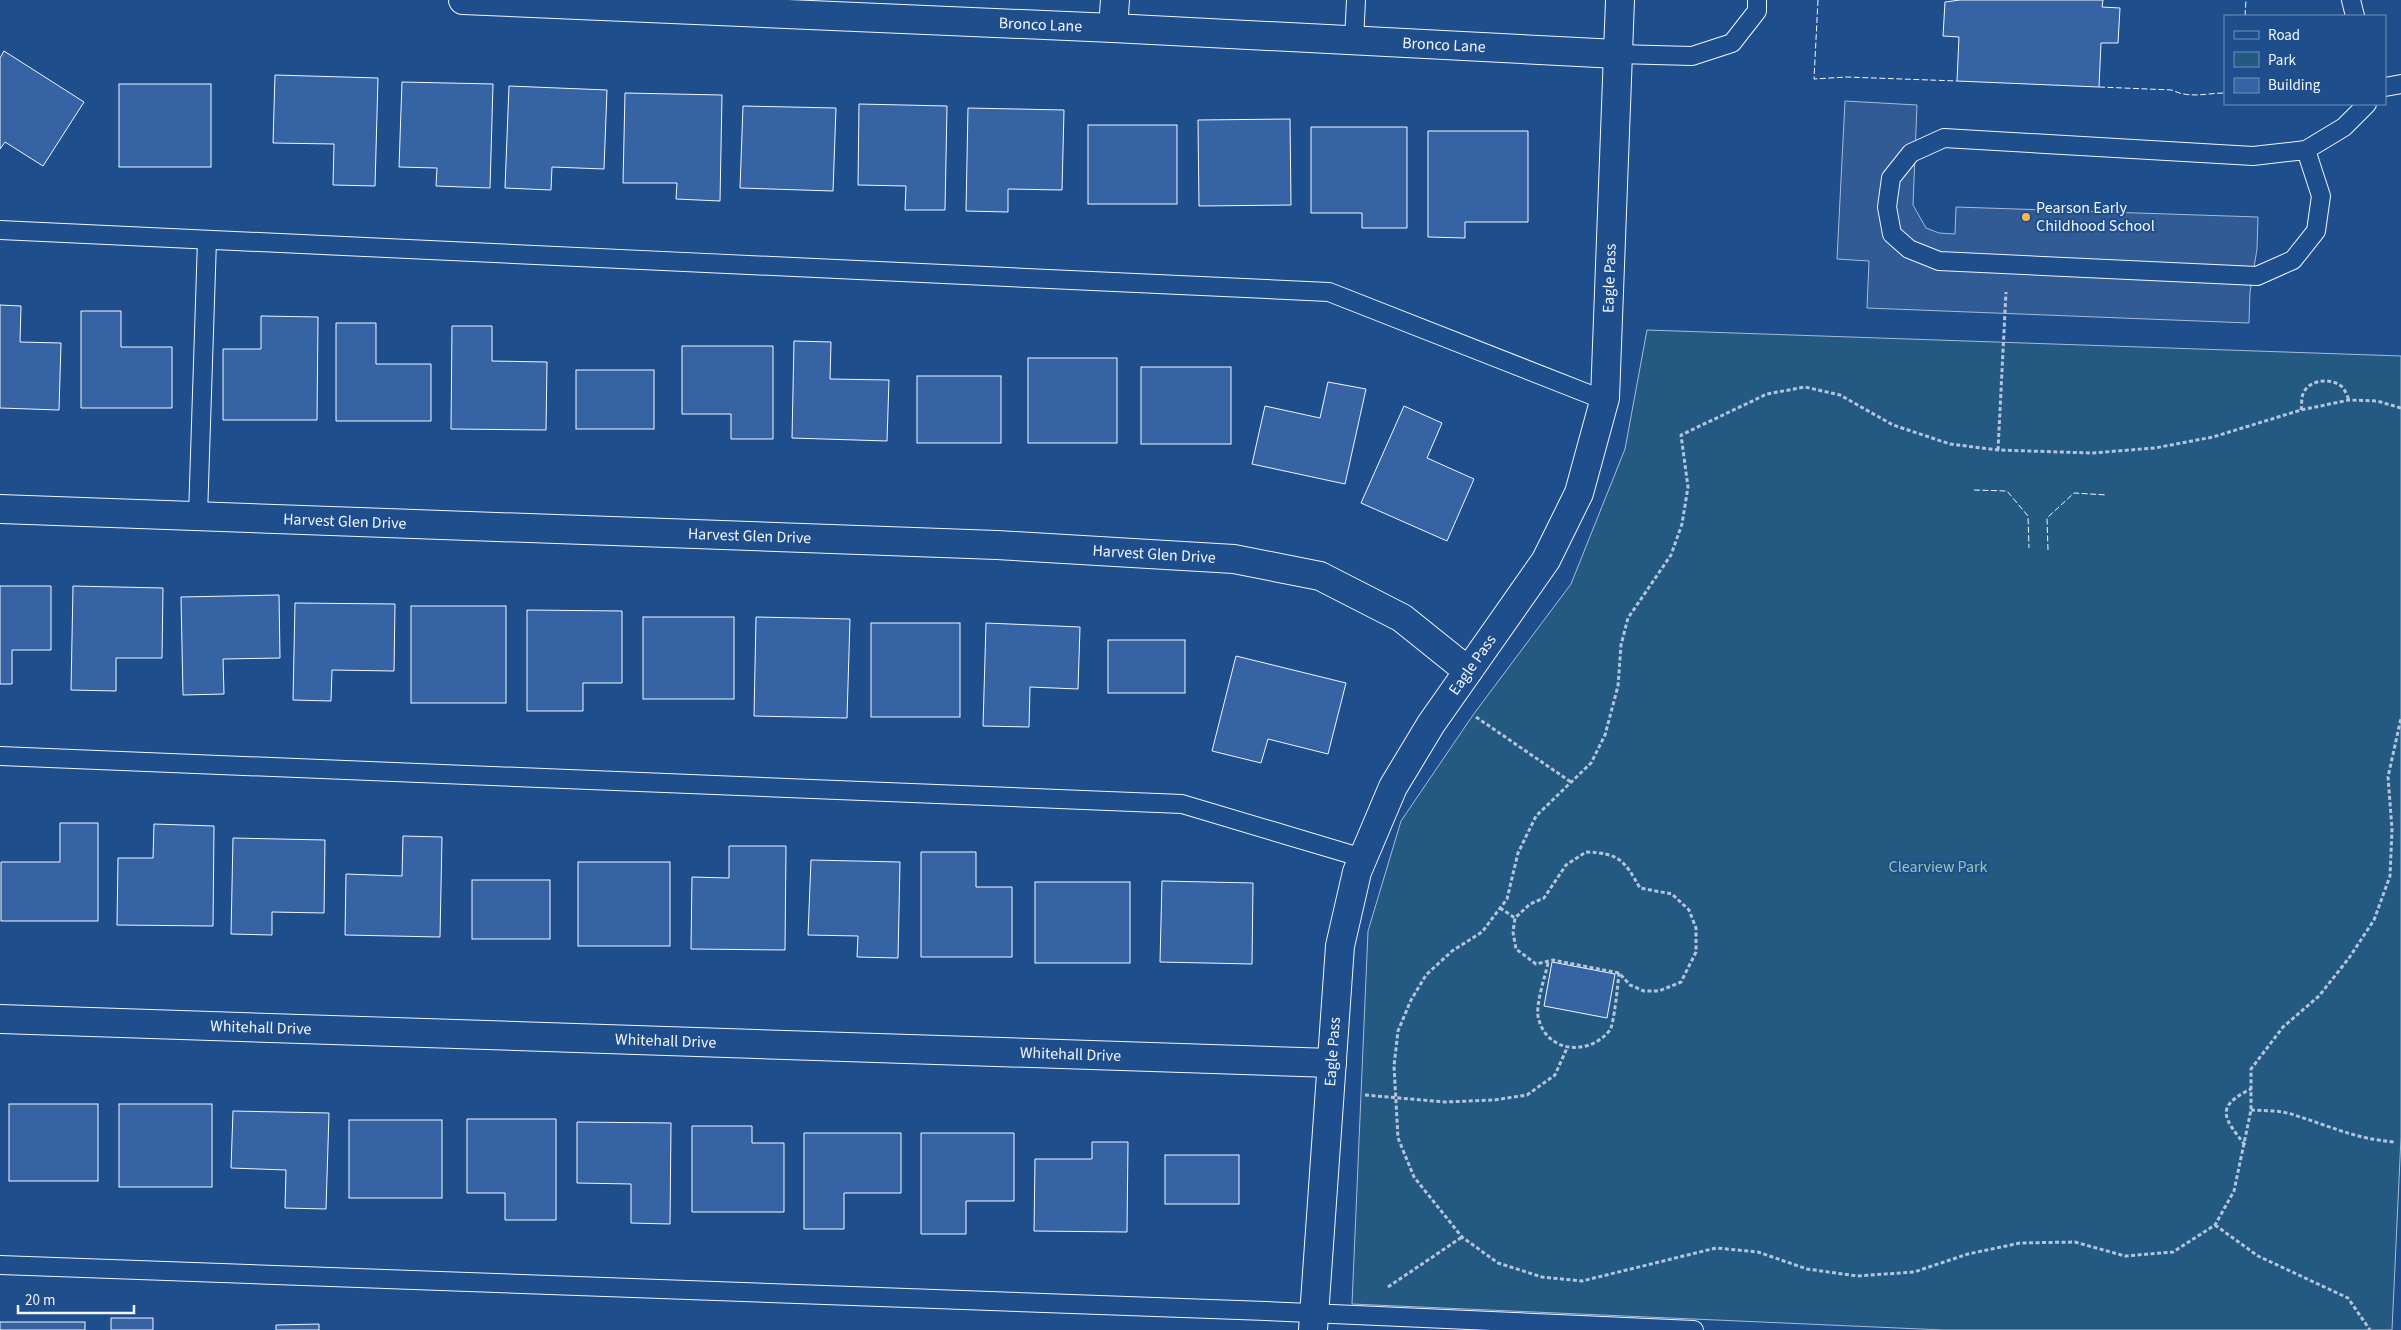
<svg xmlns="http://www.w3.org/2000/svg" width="2401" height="1330" font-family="'Source Sans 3',sans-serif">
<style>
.green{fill:#245a82;stroke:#a8bbd7}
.parking{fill:#305b95;stroke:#a8bbd7}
.building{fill:#3563a3;stroke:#f2f6ff}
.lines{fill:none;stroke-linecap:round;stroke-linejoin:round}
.lane-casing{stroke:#f2f6ff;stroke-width:20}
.street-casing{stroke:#f2f6ff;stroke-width:30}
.path{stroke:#b3c4dc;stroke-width:3;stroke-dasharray:4 2.5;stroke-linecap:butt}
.lane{stroke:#1f4e8c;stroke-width:18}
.street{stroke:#1f4e8c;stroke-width:28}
.fence{stroke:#f2f6ff;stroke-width:1;stroke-dasharray:6 2.5;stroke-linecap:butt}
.poi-dot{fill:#ffb74d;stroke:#1f4e8c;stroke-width:2}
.labels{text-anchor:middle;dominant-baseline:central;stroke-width:4;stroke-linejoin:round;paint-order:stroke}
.street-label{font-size:16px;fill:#f2f6ff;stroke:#1f4e8c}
.poi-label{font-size:16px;fill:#f2f6ff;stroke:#1f4e8c;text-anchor:start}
.park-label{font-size:16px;fill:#97c8a6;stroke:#1f4e8c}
</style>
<rect width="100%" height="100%" fill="#1f4e8c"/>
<path class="green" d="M1647 330 2401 356V1137L2392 1330H1943L1352 1304 1368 931 1401 821 1473 715 1571 584 1625 449Z"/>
<path class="parking" d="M1845 101 1917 105 1913 205 1926 228 1939 233 1955 234 1956 207 2258 217 2257 249 2250 292 2249 323 1867 308 1869 261 1837 259Z"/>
<g class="building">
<path d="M1960 0H2103L2102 7 2120 8 2118 43H2101L2099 87 1957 81 1959 37 1943 36 1945 2Z"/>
<path d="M4 51 84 102 43 166 5 142 0 149V58Z"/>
<path d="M275 75 378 78 375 186 333 185 334 144 273 143Z"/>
<path d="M402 82 493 84 490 188 436 186 437 168 399 167Z"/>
<rect x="119" y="84" width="92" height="83"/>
<path d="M509 86 607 90 604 169 552 167 551 190 505 188Z"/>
<path d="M625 93 722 95 720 201 676 199 677 183H623Z"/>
<path d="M859 104 947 106 945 210H905L906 186 858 185Z"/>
<path d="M743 106 836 108 833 191 740 188Z"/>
<path d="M968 108 1064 110 1062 190 1008 189V212L966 211Z"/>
<path d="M1290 119 1291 205 1199 206 1198 120Z"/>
<rect x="1088" y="125" width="89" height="79"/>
<path d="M1311 127H1407V228H1362V213H1311Z"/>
<path d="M1428 131H1528V222H1465V238L1428 237Z"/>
<path d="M0 305 21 306 20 342 61 343 59 410 0 408Z"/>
<path d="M81 311H121V347H172V408H81Z"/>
<path d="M261 316 318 317 317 420H223V349H261Z"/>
<path d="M336 323H376V364H431V421H336Z"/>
<path d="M452 326H492V361L547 362 546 430 451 429Z"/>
<path d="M794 341 831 342 830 379 889 380 887 441 792 438Z"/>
<path d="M682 346H773V439H731V414H682Z"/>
<rect x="1028" y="358" width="89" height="85"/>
<rect x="1141" y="367" width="90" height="77"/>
<rect x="576" y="370" width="78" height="59"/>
<rect x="917" y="376" width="84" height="67"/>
<path d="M1328 382 1366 389 1345 484 1252 464 1265 406 1320 418Z"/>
<path d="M1404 406 1442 423 1427 458 1474 479 1447 541 1361 503Z"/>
<path d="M0 586H51V650H12V684H0Z"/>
<path d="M73 586 163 588 162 658H116V691L71 690Z"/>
<path d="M279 595 280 658 223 659 224 694 183 695 181 597Z"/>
<path d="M295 603 395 604 394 671 332 670 331 701 293 700Z"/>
<rect x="411" y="606" width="95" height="97"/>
<path d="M527 610 622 611V683H583V711H527Z"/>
<rect x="643" y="617" width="91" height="82"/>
<path d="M756 617 850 619 847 718 754 716Z"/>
<rect x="871" y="623" width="89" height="94"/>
<path d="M986 623 1080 627 1078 689 1030 687 1029 727 983 726Z"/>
<rect x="1108" y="640" width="77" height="53"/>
<path d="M1236 656 1346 683 1328 754 1268 739 1261 763 1212 751Z"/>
<path d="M60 823H98V921H1V862H60Z"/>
<path d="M154 824 214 826 213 926 117 925 118 858H153Z"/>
<path d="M403 836 442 837 440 937 345 935 346 874 402 876Z"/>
<path d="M233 838 325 840 324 913 272 912V935L231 934Z"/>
<path d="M729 846H786L785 950 691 949 692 877 729 878Z"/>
<path d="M921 852H976V887H1012V957H921Z"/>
<path d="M811 860 900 862 898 958 857 957 858 936 808 935Z"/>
<rect x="578" y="862" width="92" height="84"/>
<rect x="472" y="880" width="78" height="59"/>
<path d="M1162 881 1253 883 1252 964 1160 962Z"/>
<rect x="1035" y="882" width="95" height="81"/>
<path d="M1552 962 1615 974 1607 1018 1544 1006Z"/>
<rect x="9" y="1104" width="89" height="77"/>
<rect x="119" y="1104" width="93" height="83"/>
<path d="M233 1111 329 1113 326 1209 285 1208 286 1170 231 1168Z"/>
<path d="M467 1119H556V1220H505V1193H467Z"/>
<rect x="349" y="1120" width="93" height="78"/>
<path d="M577 1122 671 1123 670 1224 631 1223V1184L577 1183Z"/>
<path d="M692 1126H752V1143H784V1212H692Z"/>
<path d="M804 1133H901V1193H844V1229H804Z"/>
<path d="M921 1133H1014V1201H966V1234H921Z"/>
<path d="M1092 1142H1128L1127 1232 1034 1231 1035 1159H1092Z"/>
<rect x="1165" y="1155" width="74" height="49"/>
<rect x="111" y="1318" width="42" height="12"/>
<rect x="0" y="1322" width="85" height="8"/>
<path d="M319 1324V1330H276V1325Z"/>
</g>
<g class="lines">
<defs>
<g id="lane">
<path d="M2351 0 2355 16"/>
<path d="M1354 40 1356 0"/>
<path d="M1617 54 1692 56 1732 43 1757 11V0"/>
<path d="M2385 87 2401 84"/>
<path d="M1944 138 2253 156 2306 150 2321 196 2316 231 2293 260 2257 276 1939 261 1909 249 1892 234 1887 207 1891 178 1911 153Z"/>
<path d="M2306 150 2344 127 2367 104"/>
<path d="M0 230 1329 292 1604 400"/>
<path d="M198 516 207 240"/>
<path d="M0 756 1182 804 1363 858"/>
<path d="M0 1265 1266 1311 1694 1330"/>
</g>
<g id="street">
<path id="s1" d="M463 0 1113 28 1617 54"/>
<path d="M1113 28 1115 0"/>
<path id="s2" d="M0 509 997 545 1234 559 1320 576 1402 618 1468 671"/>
<path id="s3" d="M0 1019 1332 1063"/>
<path id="s4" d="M1313 1330 1340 946 1357 872 1393 787 1431 724 1546 560 1579 493 1605 398 1620 0"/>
</g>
</defs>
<use href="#lane" class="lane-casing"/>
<use href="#street" class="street-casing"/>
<g class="path">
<path d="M2401 408 2377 401 2349 400 2301 410 2213 437 2155 448 2092 453 1998 450 1950 444 1893 425 1840 395 1805 387 1767 394 1681 435 1688 487 1682 524 1671 555 1628 618 1621 645 1618 686 1605 735 1591 763 1536 816 1518 853 1507 899 1482 932 1452 951 1426 975 1411 1000 1398 1031 1394 1066 1398 1138 1414 1177 1462 1237 1498 1263 1542 1277 1582 1281 1716 1248 1758 1252 1807 1269 1857 1276 1914 1272 1968 1254 2020 1243 2075 1242 2125 1256 2173 1252 2215 1225 2234 1191 2251 1110V1069L2283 1027 2319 996 2349 958 2374 920 2390 876 2392 829 2388 777 2401 718"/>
<path d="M2301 410C2302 406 2301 399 2303 394 2308 380 2330 377 2341 386 2345 389 2347 396 2349 400"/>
<path d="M1998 450 2006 292"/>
<path d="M1476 717 1571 782"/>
<path d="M1586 852C1619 853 1624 860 1640 888L1672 894 1689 910 1696 928V952L1681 982 1659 991H1644L1630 985 1619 973 1553 960 1536 964 1516 949 1513 932 1515 918 1530 904 1544 898 1566 865Z"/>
<path d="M1500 908 1515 918"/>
<path d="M1548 963C1545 977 1536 1003 1538 1016 1545 1053 1589 1057 1610 1030 1614 1024 1618 983 1619 973"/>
<path d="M1365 1095 1445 1102 1494 1100 1527 1095 1555 1075 1567 1048"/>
<path d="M2251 1110C2265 1111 2281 1110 2294 1115 2330 1126 2355 1139 2395 1142"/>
<path d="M2245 1145C2224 1118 2214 1107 2251 1089"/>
<path d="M2215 1225 2258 1256 2348 1298 2370 1330"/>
<path d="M1388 1287 1462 1237"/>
</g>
<use href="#lane" class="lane"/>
<use href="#street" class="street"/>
<g class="fence">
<path d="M1818 0 1814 79 1847 77 1957 81"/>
<path d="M2245 16 2246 0"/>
<path d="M2099 87 2172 90C2190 99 2206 93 2225 93"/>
<path d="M1974 490 2007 491 2028 516 2029 548"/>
<path d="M2048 550 2047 518 2074 493 2107 495"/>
</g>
</g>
<circle class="poi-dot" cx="2026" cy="217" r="5"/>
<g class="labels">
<g class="street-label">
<text stroke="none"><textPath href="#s1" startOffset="578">Bronco Lane</textPath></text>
<text stroke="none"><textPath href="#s1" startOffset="982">Bronco Lane</textPath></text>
<text stroke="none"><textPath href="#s4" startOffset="1120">Eagle Pass</textPath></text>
<text stroke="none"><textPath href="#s2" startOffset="345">Harvest Glen Drive</textPath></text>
<text stroke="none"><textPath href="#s2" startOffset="750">Harvest Glen Drive</textPath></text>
<text stroke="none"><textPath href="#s2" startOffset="1155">Harvest Glen Drive</textPath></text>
<text stroke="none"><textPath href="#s4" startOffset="699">Eagle Pass</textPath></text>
<text stroke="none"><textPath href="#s3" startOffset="261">Whitehall Drive</textPath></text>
<text stroke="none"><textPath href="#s3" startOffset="666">Whitehall Drive</textPath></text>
<text stroke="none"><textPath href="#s4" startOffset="279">Eagle Pass</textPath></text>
<text stroke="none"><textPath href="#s3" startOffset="1071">Whitehall Drive</textPath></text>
</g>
<g class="poi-label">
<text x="2036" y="208">Pearson Early<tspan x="2036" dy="18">Childhood School</tspan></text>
</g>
<g class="park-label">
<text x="1938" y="867">Clearview Park</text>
</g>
</g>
<rect x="2224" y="15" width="162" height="90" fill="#1f4e8c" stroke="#7391ba"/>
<rect x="2234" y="31" width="25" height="8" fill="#1f4e8c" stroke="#7391ba"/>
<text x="2268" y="40" font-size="15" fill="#f2f6ff">Road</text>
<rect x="2234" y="52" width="25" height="15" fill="#245a82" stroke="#7391ba"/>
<text x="2268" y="65" font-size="15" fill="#f2f6ff">Park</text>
<rect x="2234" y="78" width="25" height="15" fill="#3563a3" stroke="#7391ba"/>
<text x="2268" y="90" font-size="15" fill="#f2f6ff">Building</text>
<path d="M18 1305v8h116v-8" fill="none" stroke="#f2f6ff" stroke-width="2.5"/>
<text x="25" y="1305" font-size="15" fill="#f2f6ff" stroke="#1f4e8c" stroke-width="4" paint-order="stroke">20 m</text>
</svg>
